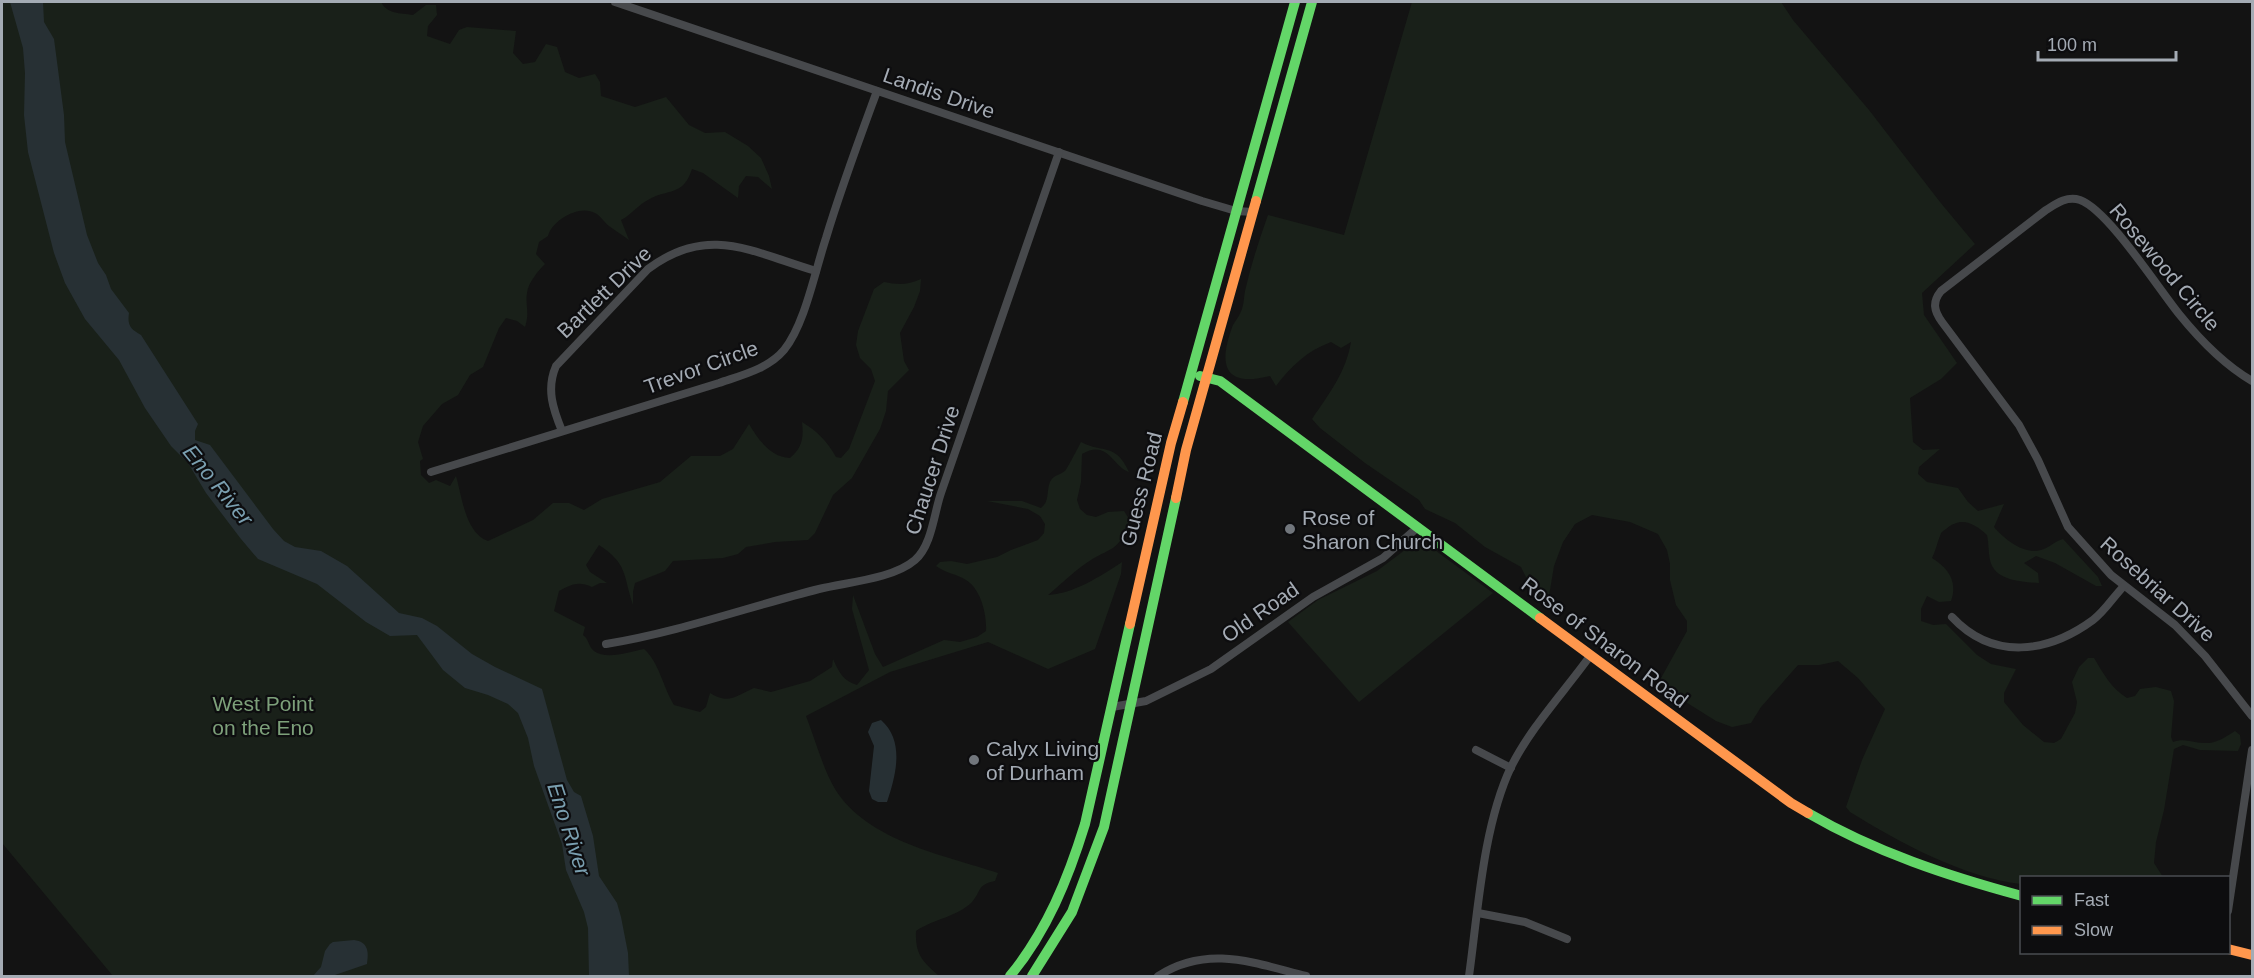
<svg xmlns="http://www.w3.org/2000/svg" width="2254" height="978" font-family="Arial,sans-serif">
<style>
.green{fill:#192019}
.water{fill:#273034}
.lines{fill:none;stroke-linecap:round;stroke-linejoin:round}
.street{stroke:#47494c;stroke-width:8}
.fast{stroke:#63d668;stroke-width:10}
.slow{stroke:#ff974d;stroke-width:10}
.poi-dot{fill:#71767c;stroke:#0d0d0f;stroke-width:2}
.labels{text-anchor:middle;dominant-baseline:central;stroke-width:4.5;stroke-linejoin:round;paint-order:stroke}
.street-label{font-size:21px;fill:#a4abb4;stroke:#0d0d0f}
.poi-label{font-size:21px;fill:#a4abb4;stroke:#0d0d0f;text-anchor:start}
.park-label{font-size:21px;fill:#7da07a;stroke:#0d0d0f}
.water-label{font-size:22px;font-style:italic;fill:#7a9fb0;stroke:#0d0d0f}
</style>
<rect width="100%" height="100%" fill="#131313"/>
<g class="green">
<path d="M2 2H381C387 14 400 13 413 15L426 5H436L437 15 428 26 427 36 450 44 459 30 467 27 516 31 513 53 523 64 535 62 546 44 557 47 565 72 579 78 595 74 600 82 601 96 635 107 666 97 689 125 705 133 725 132 748 146 761 158 769 176 772 189 758 177 746 176 739 186 738 198 703 173 692 169C683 197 668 188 648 200 638 205 631 215 621 220L629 240C623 235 615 231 609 226 604 222 601 216 595 213 580 204 552 220 548 236L539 242 536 254 545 264C538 271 528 283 527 293 525 305 530 312 525 327L517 321 506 318 499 328 483 367 470 375 458 395 442 404 423 426 418 442 423 459 420 461 421 475 429 483 436 480 450 486 456 476C462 496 465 533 488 541L533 520 553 503H569L584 510 602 499 660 482 691 456H720L733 449 749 424C758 439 770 457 790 458 802 448 804 438 802 422 817 431 827 441 836 457L841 458 849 449 875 381 871 369 860 358 856 345 858 331 874 289 884 282C898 285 908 285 921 279L920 291 914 307 900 333 904 361 909 370 888 391 886 411 880 429 852 478 833 495 815 533 808 540 775 542 746 547 738 554 723 558 673 561 665 571 635 583 633 592V605C623 575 628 564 599 545L586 565 590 572 607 583H600L592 587C579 581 572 584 559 591L554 611 585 627 583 635C589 639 588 646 594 651 606 660 630 652 644 649 659 662 663 687 674 705L700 712 706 707 710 693C730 705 735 696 754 688L771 692 810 681 832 667 833 659C839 672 843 681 857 685L869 670 852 609 853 595 875 654 883 667 944 640 960 642 977 637 986 631C987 615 981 589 966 580 957 574 945 573 936 566L940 562 951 561 967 564 997 557 1011 550 1038 540 1044 533 1045 524 1040 516 1028 509 987 501H1022L1041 508C1050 501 1046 492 1050 482 1053 475 1060 475 1065 471 1067 469 1079 446 1081 442 1104 454 1115 442 1129 472 1112 466 1108 439 1082 454L1081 482 1077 500 1080 509 1087 515 1096 517 1108 512 1124 511 1129 519C1120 554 1110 546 1085 564 1072 573 1060 585 1048 595 1073 594 1101 576 1122 562L1121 574 1095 649 1048 669 988 642 890 672 806 716C815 739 823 769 835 789 867 841 944 855 998 873L995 881C976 885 982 891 972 902 957 917 933 919 916 931 915 955 923 962 939 976H113L2 843Z"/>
<path d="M1412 2H1781L1793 20 1869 110 1940 202 1975 244 1922 293 1924 315 1957 363 1941 379 1910 398 1913 442 1923 450 1940 449 1919 467 1918 474 1927 482 1958 488 1968 502 1978 511 2004 504 1994 527C2004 539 2024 555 2041 550 2049 548 2055 541 2063 539L2098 577 2102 586H2096L2055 563 2036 556 2024 563 2038 573 2039 583C2023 582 1994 581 1990 560 1988 552 1989 543 1987 535 1974 523 1961 516 1946 529 1943 531 1941 532 1940 536 1937 543 1936 550 1932 558 1948 568 1958 581 1951 601L1939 602 1927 596 1921 609V621L1933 625 1946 624 1977 655 1991 664 2016 669 2004 693V702L2023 725 2044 742 2054 743 2061 739 2075 713 2077 702 2072 682 2079 667 2088 658H2094C2103 673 2111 688 2127 698L2135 696 2140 689 2156 687 2171 691 2174 701 2171 737 2173 742C2185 737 2195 744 2208 743 2217 743 2227 736 2235 731L2240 735 2241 744 2238 751 2200 750 2183 745 2174 749 2164 810 2156 842 2154 863 2163 877 2022 878 2021 884C1963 877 1900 843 1850 812L1846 807 1862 760 1885 709 1858 678 1838 661 1819 665H1798L1761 707 1751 723 1732 727 1716 721 1665 689 1660 680 1687 631V621L1676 605 1670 580V564L1667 550 1658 534 1630 522 1592 515 1575 524 1563 542 1554 566 1548 602 1533 591 1521 567 1485 547 1455 523 1425 509 1419 500 1365 463 1320 428 1312 419C1329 394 1346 372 1351 342L1341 348 1331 342C1307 351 1291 366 1276 386L1270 376C1223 388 1218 364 1233 325 1236 320 1240 315 1242 309 1244 303 1244 296 1245 291 1251 265 1259 240 1268 215L1344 235Z"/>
<path d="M1417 541 1428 545 1493 593 1359 702 1288 622 1318 600 1377 571Z"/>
</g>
<g class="water">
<path d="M10 2H43L44 22 54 39 64 115 65 142 87 235 98 263 106 275 111 289 129 313C127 326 131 329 141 335L198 424 195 431V440L210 445 273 529 284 541 295 547 321 551 347 566 399 613 422 618 437 626 472 654 495 667 542 689 567 780 574 792 581 796 593 836 599 876 617 903 621 917 628 953 629 976H589L588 928 584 912 566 870 562 844 534 766 528 738 518 713 508 704 488 695 465 688 443 670 417 635 390 636 366 622 317 584 258 559 241 539 206 493 188 463 171 446 145 408 119 360 85 319 65 283 54 253 28 152 24 115 25 73 23 48Z"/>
<path d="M881 720C905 741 896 775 887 802H878L872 799 869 791 874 746 868 732 872 723Z"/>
<path d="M354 940C368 942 369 951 367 964L332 976H313L321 967 325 951 330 944 333 942Z"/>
</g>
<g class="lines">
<g class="street">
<path d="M615 2 1202 201 1236 211 1253 212"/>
<path d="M2252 381C2223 364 2200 340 2179 314 2158 288 2108 210 2080 200 2067 196 2057 203 2046 210L1941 291C1932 302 1934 311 1942 322L2019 425 2038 460 2068 527 2111 575 2175 625 2205 656 2252 716"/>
<path d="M562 431C553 409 546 389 556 366L648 269C708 224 752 252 816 271"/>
<path d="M431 472 719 383C742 375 768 369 784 350 805 324 815 271 826 238 841 188 859 140 877 91"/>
<path d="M1952 617C1993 661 2048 653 2093 620 2105 611 2114 596 2124 586"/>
<path d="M606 644C679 632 748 607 819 589 847 582 893 579 915 560 932 545 934 513 941 493L1059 152"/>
<path d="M1112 707 1146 701 1211 669 1313 597 1383 558 1418 527"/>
<path d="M1476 750 1511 768"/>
<path d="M2228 911 2252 750"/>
<path d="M1478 913 1525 922 1567 939"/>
<path d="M1158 976C1208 944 1254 963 1306 976"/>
<path d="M1469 976C1478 911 1483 826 1511 767 1531 727 1564 692 1590 656"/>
</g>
<g class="fast">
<path d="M1256 201 1312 2"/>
<path d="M1200 376 1220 381 1540 618"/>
<path d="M1183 402 1295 2"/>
<path d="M1808 813C1875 852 1948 876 2022 896"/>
<path d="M1010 976C1047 931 1068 879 1085 824L1130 624"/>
<path d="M1032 976 1072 912 1104 827 1176 498"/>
</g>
<g class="slow">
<path d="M1176 498 1186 450 1256 201"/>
<path d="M1540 618 1791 803 1808 813"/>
<path d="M1130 624 1171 443 1183 402"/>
<path d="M2228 949 2252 955"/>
</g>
</g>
<g class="poi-dot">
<circle cx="1290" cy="529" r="6"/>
<circle cx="974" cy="760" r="6"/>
</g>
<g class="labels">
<g class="street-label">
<text transform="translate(939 93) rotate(19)">Landis Drive</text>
<text transform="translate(2165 267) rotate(50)">Rosewood Circle</text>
<text transform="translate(604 292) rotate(-44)">Bartlett Drive</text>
<text transform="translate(701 367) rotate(-20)">Trevor Circle</text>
<text transform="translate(932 470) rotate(-72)">Chaucer Drive</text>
<text transform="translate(1141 489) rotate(-76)">Guess Road</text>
<text transform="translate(2158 589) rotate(42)">Rosebriar Drive</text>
<text transform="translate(1260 612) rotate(-35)">Old Road</text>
<text transform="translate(1605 642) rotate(37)">Rose of Sharon Road</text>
</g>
<g class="poi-label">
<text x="1302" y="517">Rose of<tspan x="1302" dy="24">Sharon Church</tspan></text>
<text x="986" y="748">Calyx Living<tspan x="986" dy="24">of Durham</tspan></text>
</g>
<g class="park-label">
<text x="263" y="703">West Point<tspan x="263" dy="24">on the Eno</tspan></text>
</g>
<g class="water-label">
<text transform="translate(218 485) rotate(51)">Eno River</text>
<text transform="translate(569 829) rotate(72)">Eno River</text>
</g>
</g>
<rect width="2254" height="978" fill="none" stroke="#a4abb4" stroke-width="6"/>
<rect x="2020" y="876" width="210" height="78" fill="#0d0d0f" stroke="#494c51" stroke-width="1.5"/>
<rect x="2032" y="896" width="30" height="9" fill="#63d668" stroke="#494c51" stroke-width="1.5"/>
<text x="2074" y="906" font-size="18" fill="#a4abb4">Fast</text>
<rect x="2032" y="926" width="30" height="9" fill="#ff974d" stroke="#494c51" stroke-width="1.5"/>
<text x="2074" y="936" font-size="18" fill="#a4abb4">Slow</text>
<path d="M2038 51v9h138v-9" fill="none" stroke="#a4abb4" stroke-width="3"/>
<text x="2047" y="51" font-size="18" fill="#a4abb4" stroke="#0d0d0f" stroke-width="4.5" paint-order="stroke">100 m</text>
</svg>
